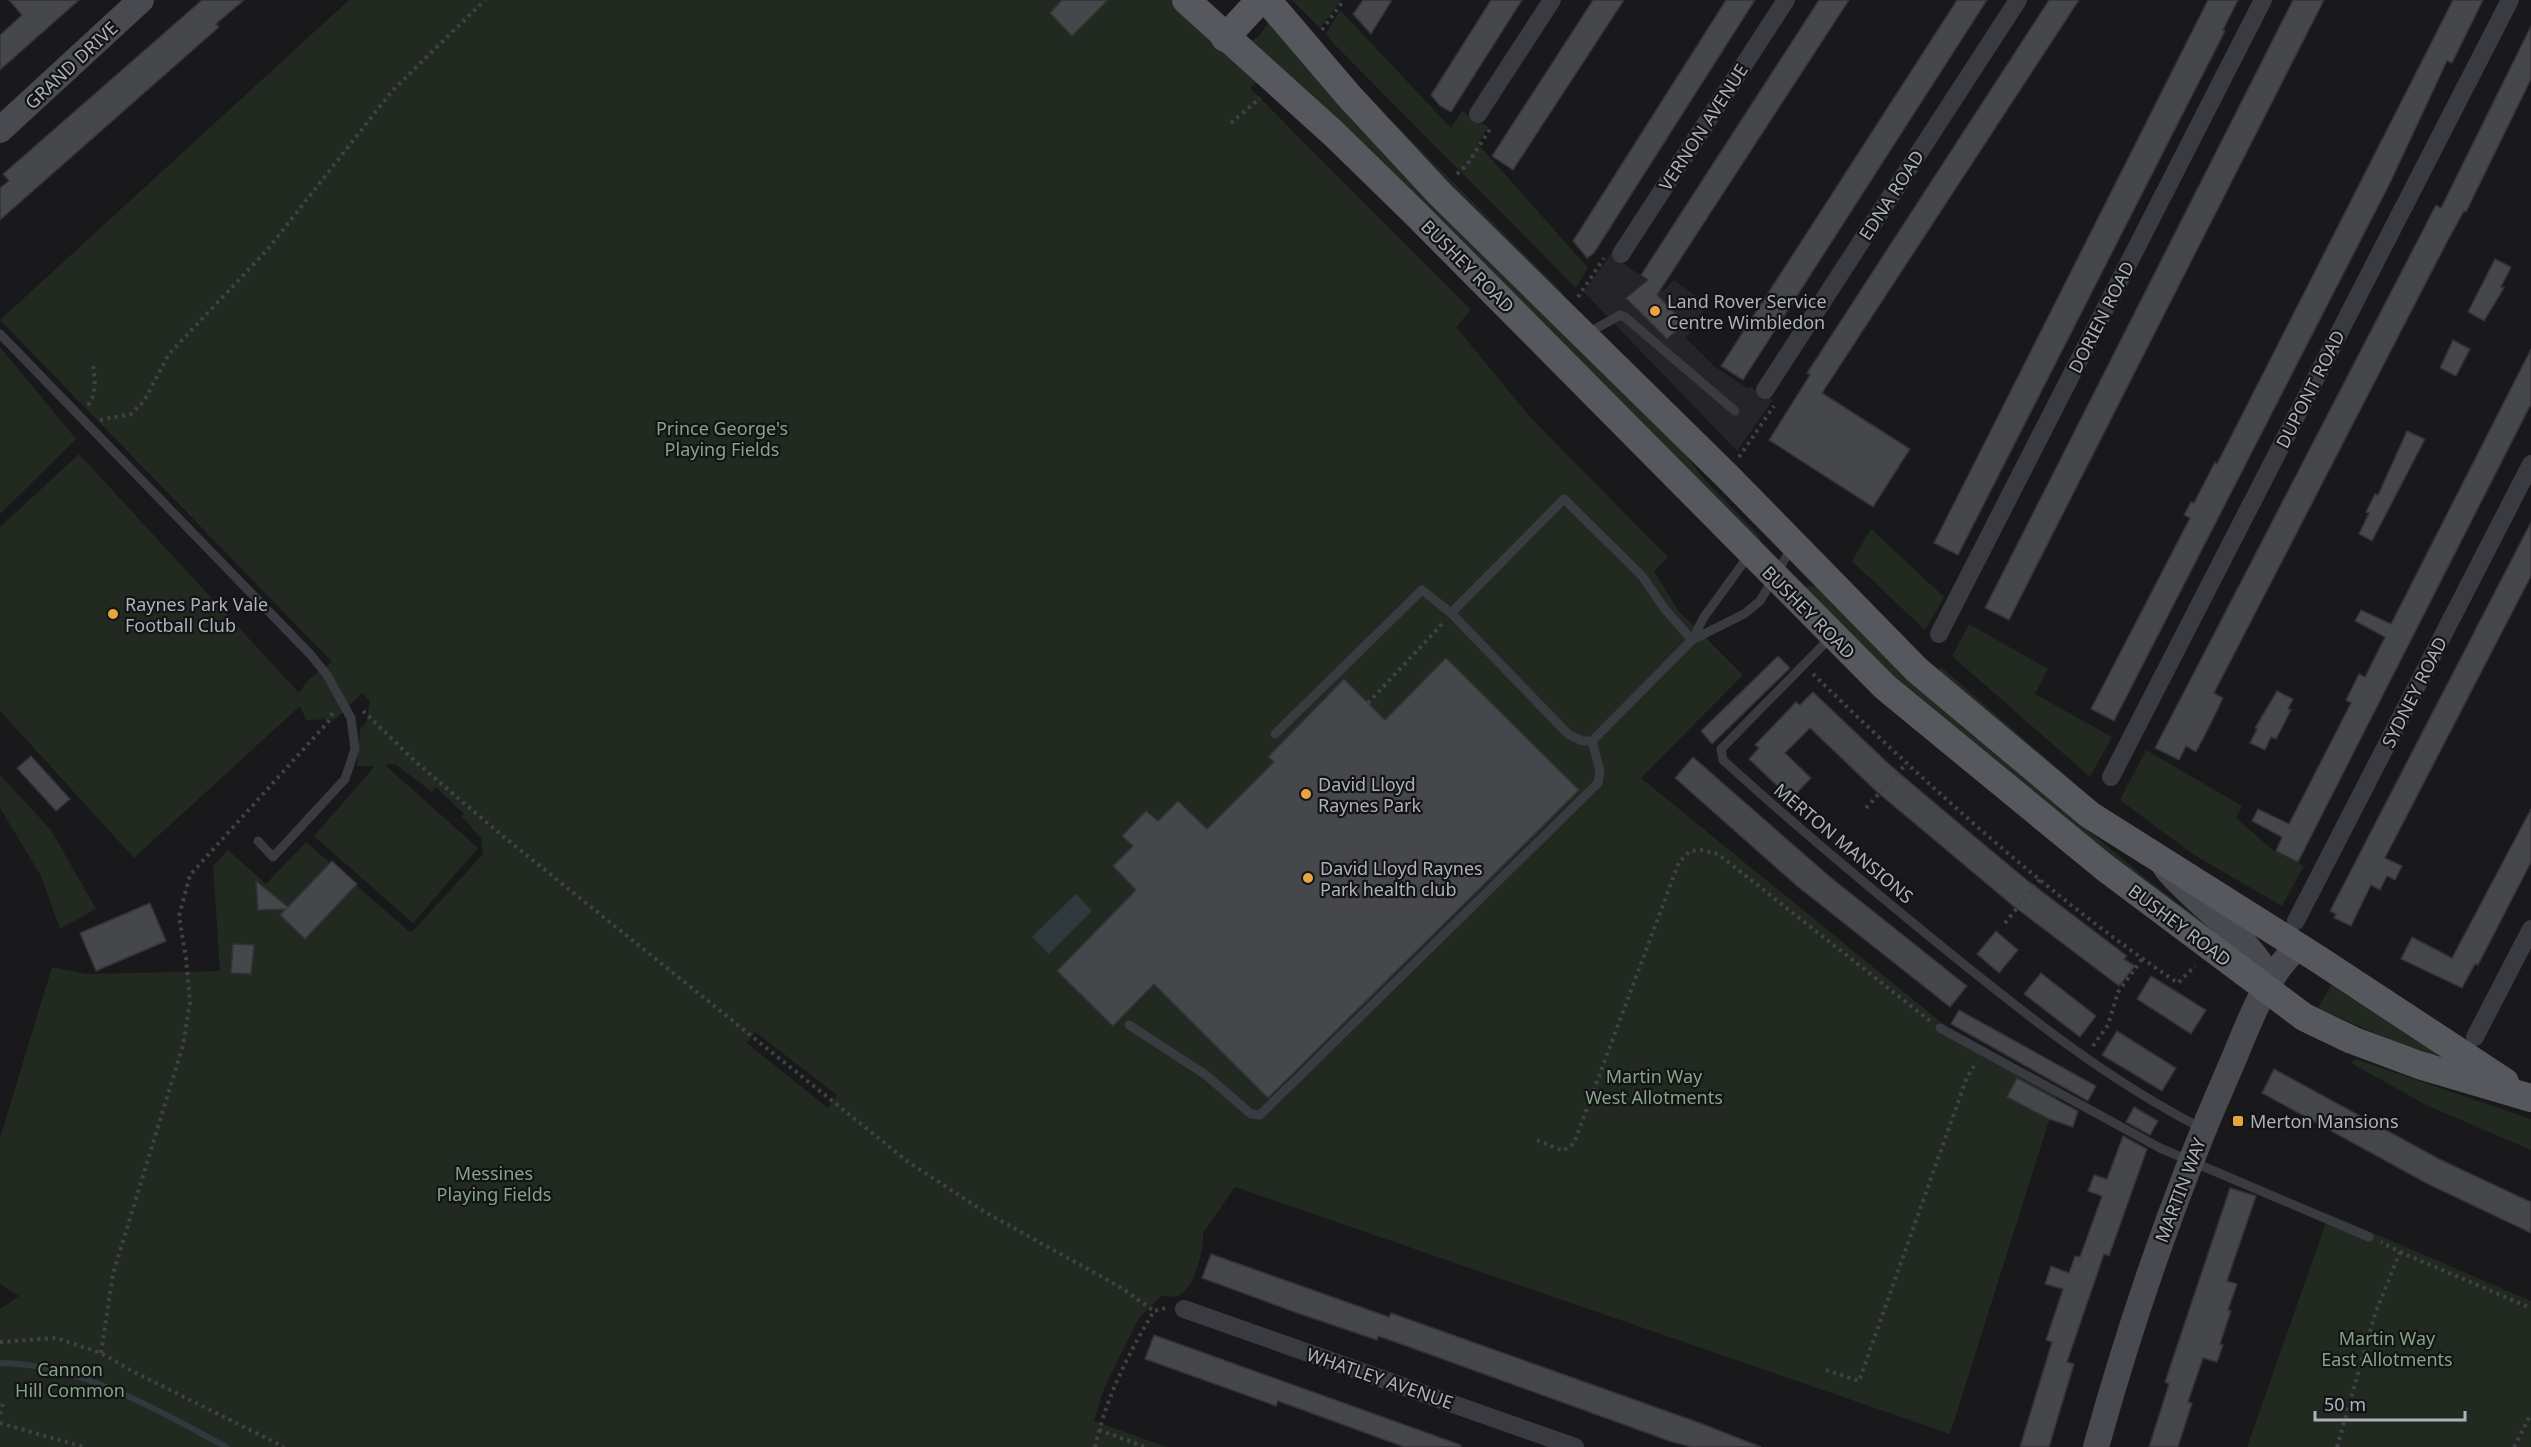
<svg xmlns="http://www.w3.org/2000/svg" width="2531" height="1447" font-family="'Noto Sans',sans-serif">
<style>
.built{fill:#252528}
.green{fill:#212921;fill-rule:evenodd}
.water{fill:#2f393e}
.lines{fill:none;stroke-linecap:round;stroke-linejoin:round}
.stream{stroke:#2f393e;stroke-width:6}
.building{fill:#46474b;stroke:#333337;stroke-width:1.5}
.path{stroke:#404247;stroke-width:4;stroke-dasharray:3 4.5;stroke-linecap:butt}
.lane{stroke:#3a3b40;stroke-width:9}
.street{stroke:#3a3b40;stroke-width:18}
.secondary{stroke:#484a4f;stroke-width:26}
.primary{stroke:#56585e;stroke-width:28}
.poi-dot{fill:#e9a442;stroke:#141416;stroke-width:2}
.labels{text-anchor:middle;dominant-baseline:central;stroke-width:4.5;stroke-linejoin:round;paint-order:stroke}
.street-label{font-size:18px;fill:#acb1ba;stroke:#141416}
.poi-label{font-size:18px;fill:#acb1ba;stroke:#141416;text-anchor:start}
.park-label{font-size:18px;fill:#84a484;stroke:#141416}
</style>
<rect width="100%" height="100%" fill="#19191b"/>
<path class="built" d="M1611 254 1662 292 1674 280 1707 304 1686 338 1714 366 1747 388 1751 387 1773 400 1737 451 1584 292Z"/>
<g class="green">
<path d="M349 0H1177L1259 80 1250 88 1471 310 1456 327 1531 418 1668 557 1654 571 1678 610 1743 675 1641 778 1943 1024 2059 1089 1950 1434 1235 1187 1203 1233C1205 1247 1194 1289 1180 1295 1175 1298 1167 1296 1161 1296L1139 1318 1104 1389 1094 1421 1167 1447H0V1309L19 1296 0 1284V1138L52 967 87 974 220 971 213 866 228 850 266 884 306 842 411 933 483 854 481 838 461 816 464 814 436 787 432 792 395 764 385 765 478 848 413 923 314 836 375 766H357L360 728 366 723 370 701 362 693 336 719 306 720 300 706 134 858 0 711V527L79 454 299 693 307 681 332 662 0 320ZM755 1032 837 1095 828 1108 747 1043Z"/>
<path d="M1292 0H1341L1320 28Z"/>
<path d="M1340 10 1451 128 1462 111 1488 127 1478 144 1588 268 1576 288 1330 40 1326 33Z"/>
<path d="M1270 20 1675 441 1704 479 1759 536 1761 545 1250 42 1259 36Z"/>
<path d="M1392 121 1564 294 1553 293 1450 192Z"/>
<path d="M0 347 76 439 0 514Z"/>
<path d="M1871 529 1944 597 1925 630 1852 561Z"/>
<path d="M1815 586 2008 764 2148 880 2240 950 2142 882 1904 687 1800 587Z"/>
<path d="M1969 624 2048 669 2035 694 2112 737 2090 777 1952 656Z"/>
<path d="M1941 667 2085 792 1937 671Z"/>
<path d="M2146 750 2242 806 2236 818 2273 850 2304 866 2282 906 2194 855 2120 800Z"/>
<path d="M0 775 51 830 96 909 60 929 41 876 0 808Z"/>
<path d="M2331 985 2438 1053 2434 1059 2318 1008Z"/>
<path d="M2355 1059 2531 1119V1150L2426 1105 2351 1063Z"/>
<path d="M2329 1214 2531 1301V1447H2247Z"/>
</g>
<path class="water" d="M1076 894 1092 911 1049 954 1032 937Z"/>
<g class="lines">
<path class="stream" d="M0 1363C77 1363 161 1411 226 1447"/>
</g>
<g class="building">
<path d="M9 0H79L0 70V35L22 15Z"/>
<path d="M202 0H244L216 24 219 27 0 220V188L9 181 3 174Z"/>
<path d="M1062 0H1108L1072 36 1050 13Z"/>
<path d="M1363 0H1392L1371 34 1353 14Z"/>
<path d="M1491 0H1522L1451 112 1440 106 1431 95Z"/>
<path d="M1593 0H1624L1513 170 1492 156Z"/>
<path d="M1726 0H1755L1594 253 1587 258 1573 241Z"/>
<path d="M1819 0H1849L1657 295 1685 323 1667 339 1626 298 1648 280 1641 275Z"/>
<path d="M1957 0H1987L1743 380 1721 366Z"/>
<path d="M2049 0H2079L1822 393 1910 449 1873 507 1769 440 1810 375 1807 373Z"/>
<path d="M2208 0H2238L2223 30 2225 31 1958 555 1934 543Z"/>
<path d="M2293 0H2324L2009 620 1985 608Z"/>
<path d="M2453 0H2483L2452 63 2447 61 2390 183 2114 721 2091 709 2190 518 2184 515 2191 502 2194 503 2215 462 2217 464Z"/>
<path d="M2531 26V79L2466 212 2464 211 2446 244 2214 693 2223 698 2210 725 2196 752 2186 746 2179 760 2155 748 2436 205 2441 208Z"/>
<path d="M2495 259 2511 267 2501 287 2504 288 2484 321 2468 312Z"/>
<path d="M2453 340 2470 349 2456 376 2440 368Z"/>
<path d="M2531 349V404L2298 862 2276 851 2282 837 2252 821 2258 809 2289 824 2351 703 2346 700 2359 674 2365 677 2385 637 2355 621 2361 610 2391 624Z"/>
<path d="M2407 431 2425 439 2372 541 2359 534 2369 513 2366 512 2375 494 2378 495Z"/>
<path d="M2531 522V576L2385 858 2402 866 2395 880 2387 876 2380 890 2371 885 2351 926 2334 918 2336 914 2330 911Z"/>
<path d="M1778 656 1790 668 1712 744 1701 731Z"/>
<path d="M1446 658 1579 790 1268 1098 1154 984 1113 1026 1057 971 1136 890 1113 866 1133 846 1122 836 1146 811 1158 821 1178 801 1207 829 1274 762 1268 757 1344 679 1385 720Z"/>
<path d="M2277 691 2293 699 2288 709 2291 710 2276 739 2271 737 2265 750 2250 743 2257 729 2255 728Z"/>
<path d="M1813 692 1891 766 1968 831 2028 881 2127 956 2124 959 2135 966 2119 986 2012 905 1876 791 1810 728 1785 753 1811 778 1791 799 1749 759 1759 748 1755 745 1796 702 1800 705Z"/>
<path d="M31 756 70 799 56 811 17 768Z"/>
<path d="M1693 757 1829 876 1967 986 1950 1007 1797 886 1675 778Z"/>
<path d="M2531 809V862L2478 965 2475 964 2462 988 2401 959 2412 937 2452 958Z"/>
<path d="M332 861 357 884 305 939 280 915 286 909 258 910 256 881 288 907Z"/>
<path d="M150 903 166 941 96 971 80 933Z"/>
<path d="M1996 931 2018 950 1999 973 1977 954Z"/>
<path d="M233 944 254 945 251 974 231 973Z"/>
<path d="M2041 973 2096 1016 2080 1037 2024 994Z"/>
<path d="M2151 976 2206 1010 2191 1034 2137 999Z"/>
<path d="M1959 1010 2096 1086 2088 1101 1951 1024Z"/>
<path d="M2117 1031 2176 1068 2162 1091 2102 1055Z"/>
<path d="M2274 1069 2441 1160 2531 1202V1233L2426 1183 2262 1093Z"/>
<path d="M2017 1078 2078 1111 2073 1127 2049 1119 2007 1097Z"/>
<path d="M2134 1107 2158 1121 2150 1135 2126 1122Z"/>
<path d="M2123 1136 2147 1149 2109 1256 2104 1254 2067 1362 2074 1364 2049 1447H2020L2052 1342 2046 1340 2063 1289 2045 1284 2051 1266 2069 1273 2075 1256 2080 1257 2102 1196 2088 1191 2094 1175 2107 1179Z"/>
<path d="M2230 1188 2256 1196 2227 1281 2237 1284 2228 1310 2231 1311 2220 1344 2223 1345 2217 1362 2203 1358 2188 1402 2192 1403 2178 1447H2149L2169 1384 2165 1382Z"/>
<path d="M1211 1254 1389 1317 1391 1313 1700 1423 1761 1447H1692L1672 1442 1398 1343 1378 1336 1377 1340 1297 1313 1202 1278Z"/>
<path d="M1154 1335 1461 1445V1447H1404L1278 1401 1276 1406 1145 1359Z"/>
</g>
<g class="lines">
<g class="path">
<path d="M1322 30 1344 0"/>
<path d="M1231 123 1260 98"/>
<path d="M1457 174 1467 165 1490 129"/>
<path d="M1578 297 1604 258"/>
<path d="M88 405C97 395 95 377 93 364"/>
<path d="M100 420 131 414 144 401 169 354 268 249 392 91 485 0"/>
<path d="M1739 457 1774 406"/>
<path d="M1813 674C1924 782 2049 897 2178 983L2195 966"/>
<path d="M1368 703 1443 623"/>
<path d="M363 711 417 763 499 833 907 1161 983 1211 1120 1287 1154 1311"/>
<path d="M1866 808 1906 764"/>
<path d="M2005 923 2041 878"/>
<path d="M2093 1046 2108 1025 2118 992 2142 959"/>
<path d="M1537 1140 1563 1151 1574 1143 1679 862 1690 851 1701 850 1718 854 1930 1021"/>
<path d="M2400 1252 2531 1308"/>
<path d="M0 1342 56 1338 101 1353 132 1371 284 1447"/>
<path d="M101 1353 113 1274 183 1045 190 1002 186 958 179 916 190 875 328 722 333 712"/>
<path d="M1826 1370 1859 1381 1967 1077 1976 1063"/>
<path d="M0 1414 4 1400"/>
<path d="M0 1423 83 1447"/>
<path d="M1099 1430 1145 1447"/>
<path d="M1095 1447C1106 1398 1128 1354 1154 1311L1166 1308"/>
<path d="M2337 1447 2375 1314 2400 1252 2381 1242"/>
<path d="M2514 1447 2531 1414"/>
</g>
<g class="lane">
<path d="M1588 333 1620 315 1625 317 1735 411"/>
<path d="M0 334 310 654 327 675 351 718 355 749 345 779 273 857 258 841"/>
<path d="M1451 613 1564 499 1642 576 1664 608 1692 640"/>
<path d="M1831 637 1721 749 1723 760C1792 823 1863 882 1935 941 2020 1010 2105 1079 2203 1129"/>
<path d="M1692 640 1744 614 1760 601 1792 547"/>
<path d="M1275 734 1422 590 1451 613 1568 734 1582 741H1592L1692 640 1704 617 1749 555"/>
<path d="M1129 1025 1206 1075 1251 1114 1260 1115 1598 783 1600 771 1592 741"/>
<path d="M1940 1028 2160 1148 2369 1237"/>
</g>
<g class="street">
<path d="M1478 114 1552 0"/>
<path d="M1621 254 1786 0"/>
<path d="M1765 390 2018 0"/>
<path d="M1939 634 2263 0"/>
<path d="M2111 777 2510 0"/>
<path d="M2296 921 2531 464"/>
<path d="M2475 1037 2531 929"/>
<path d="M1184 1309 1575 1447"/>
</g>
<g class="secondary">
<path d="M0 130 141 0"/>
<path d="M2166 868C2195 905 2255 940 2270 982"/>
<path d="M2096 1447C2132 1318 2175 1192 2229 1070 2247 1029 2263 978 2297 948"/>
</g>
<g class="primary">
<path d="M1186 0 1334 134 1417 215 1885 687 2104 867 2304 1017 2352 1040 2419 1065 2531 1098"/>
<path d="M1267 0 1349 96 1439 193 1728 477 1917 670 2090 815 2318 959 2505 1082"/>
<path d="M1225 38 1260 0"/>
</g>
</g>
<g class="poi-dot">
<circle cx="1655" cy="311" r="6"/>
<circle cx="113" cy="614" r="6"/>
<circle cx="1306" cy="794" r="6"/>
<circle cx="1308" cy="878" r="6"/>
<rect x="2232" y="1115" width="12" height="12" rx="3"/>
</g>
<g class="labels">
<g class="street-label">
<text transform="translate(71 65) rotate(-43)">GRAND DRIVE</text>
<text transform="translate(1703 127) rotate(-57)">VERNON AVENUE</text>
<text transform="translate(1891 195) rotate(-57)">EDNA ROAD</text>
<text transform="translate(1468 266) rotate(45)">BUSHEY ROAD</text>
<text transform="translate(2101 317) rotate(-63)">DORIEN ROAD</text>
<text transform="translate(2310 389) rotate(-63)">DUPONT ROAD</text>
<text transform="translate(1809 612) rotate(45)">BUSHEY ROAD</text>
<text transform="translate(2414 692) rotate(-63)">SYDNEY ROAD</text>
<text transform="translate(1844 843) rotate(40)">MERTON MANSIONS</text>
<text transform="translate(2180 925) rotate(37)">BUSHEY ROAD</text>
<text transform="translate(2180 1190) rotate(-69)">MARTIN WAY</text>
<text transform="translate(1380 1378) rotate(19)">WHATLEY AVENUE</text>
</g>
<g class="poi-label">
<text x="1667" y="301">Land Rover Service<tspan x="1667" dy="21">Centre Wimbledon</tspan></text>
<text x="125" y="604">Raynes Park Vale<tspan x="125" dy="21">Football Club</tspan></text>
<text x="1318" y="784">David Lloyd<tspan x="1318" dy="21">Raynes Park</tspan></text>
<text x="1320" y="868">David Lloyd Raynes<tspan x="1320" dy="21">Park health club</tspan></text>
<text x="2250" y="1121">Merton Mansions</text>
</g>
<g class="park-label">
<text x="722" y="428">Prince George's<tspan x="722" dy="21">Playing Fields</tspan></text>
<text x="1654" y="1076">Martin Way<tspan x="1654" dy="21">West Allotments</tspan></text>
<text x="494" y="1173">Messines<tspan x="494" dy="21">Playing Fields</tspan></text>
<text x="2387" y="1338">Martin Way<tspan x="2387" dy="21">East Allotments</tspan></text>
<text x="70" y="1369">Cannon<tspan x="70" dy="21">Hill Common</tspan></text>
</g>
</g>
<path d="M2315 1411v9h150v-9" fill="none" stroke="#acb1ba" stroke-width="3"/>
<text x="2324" y="1411" font-size="18" fill="#acb1ba" stroke="#141416" stroke-width="4.5" paint-order="stroke">50 m</text>
</svg>
